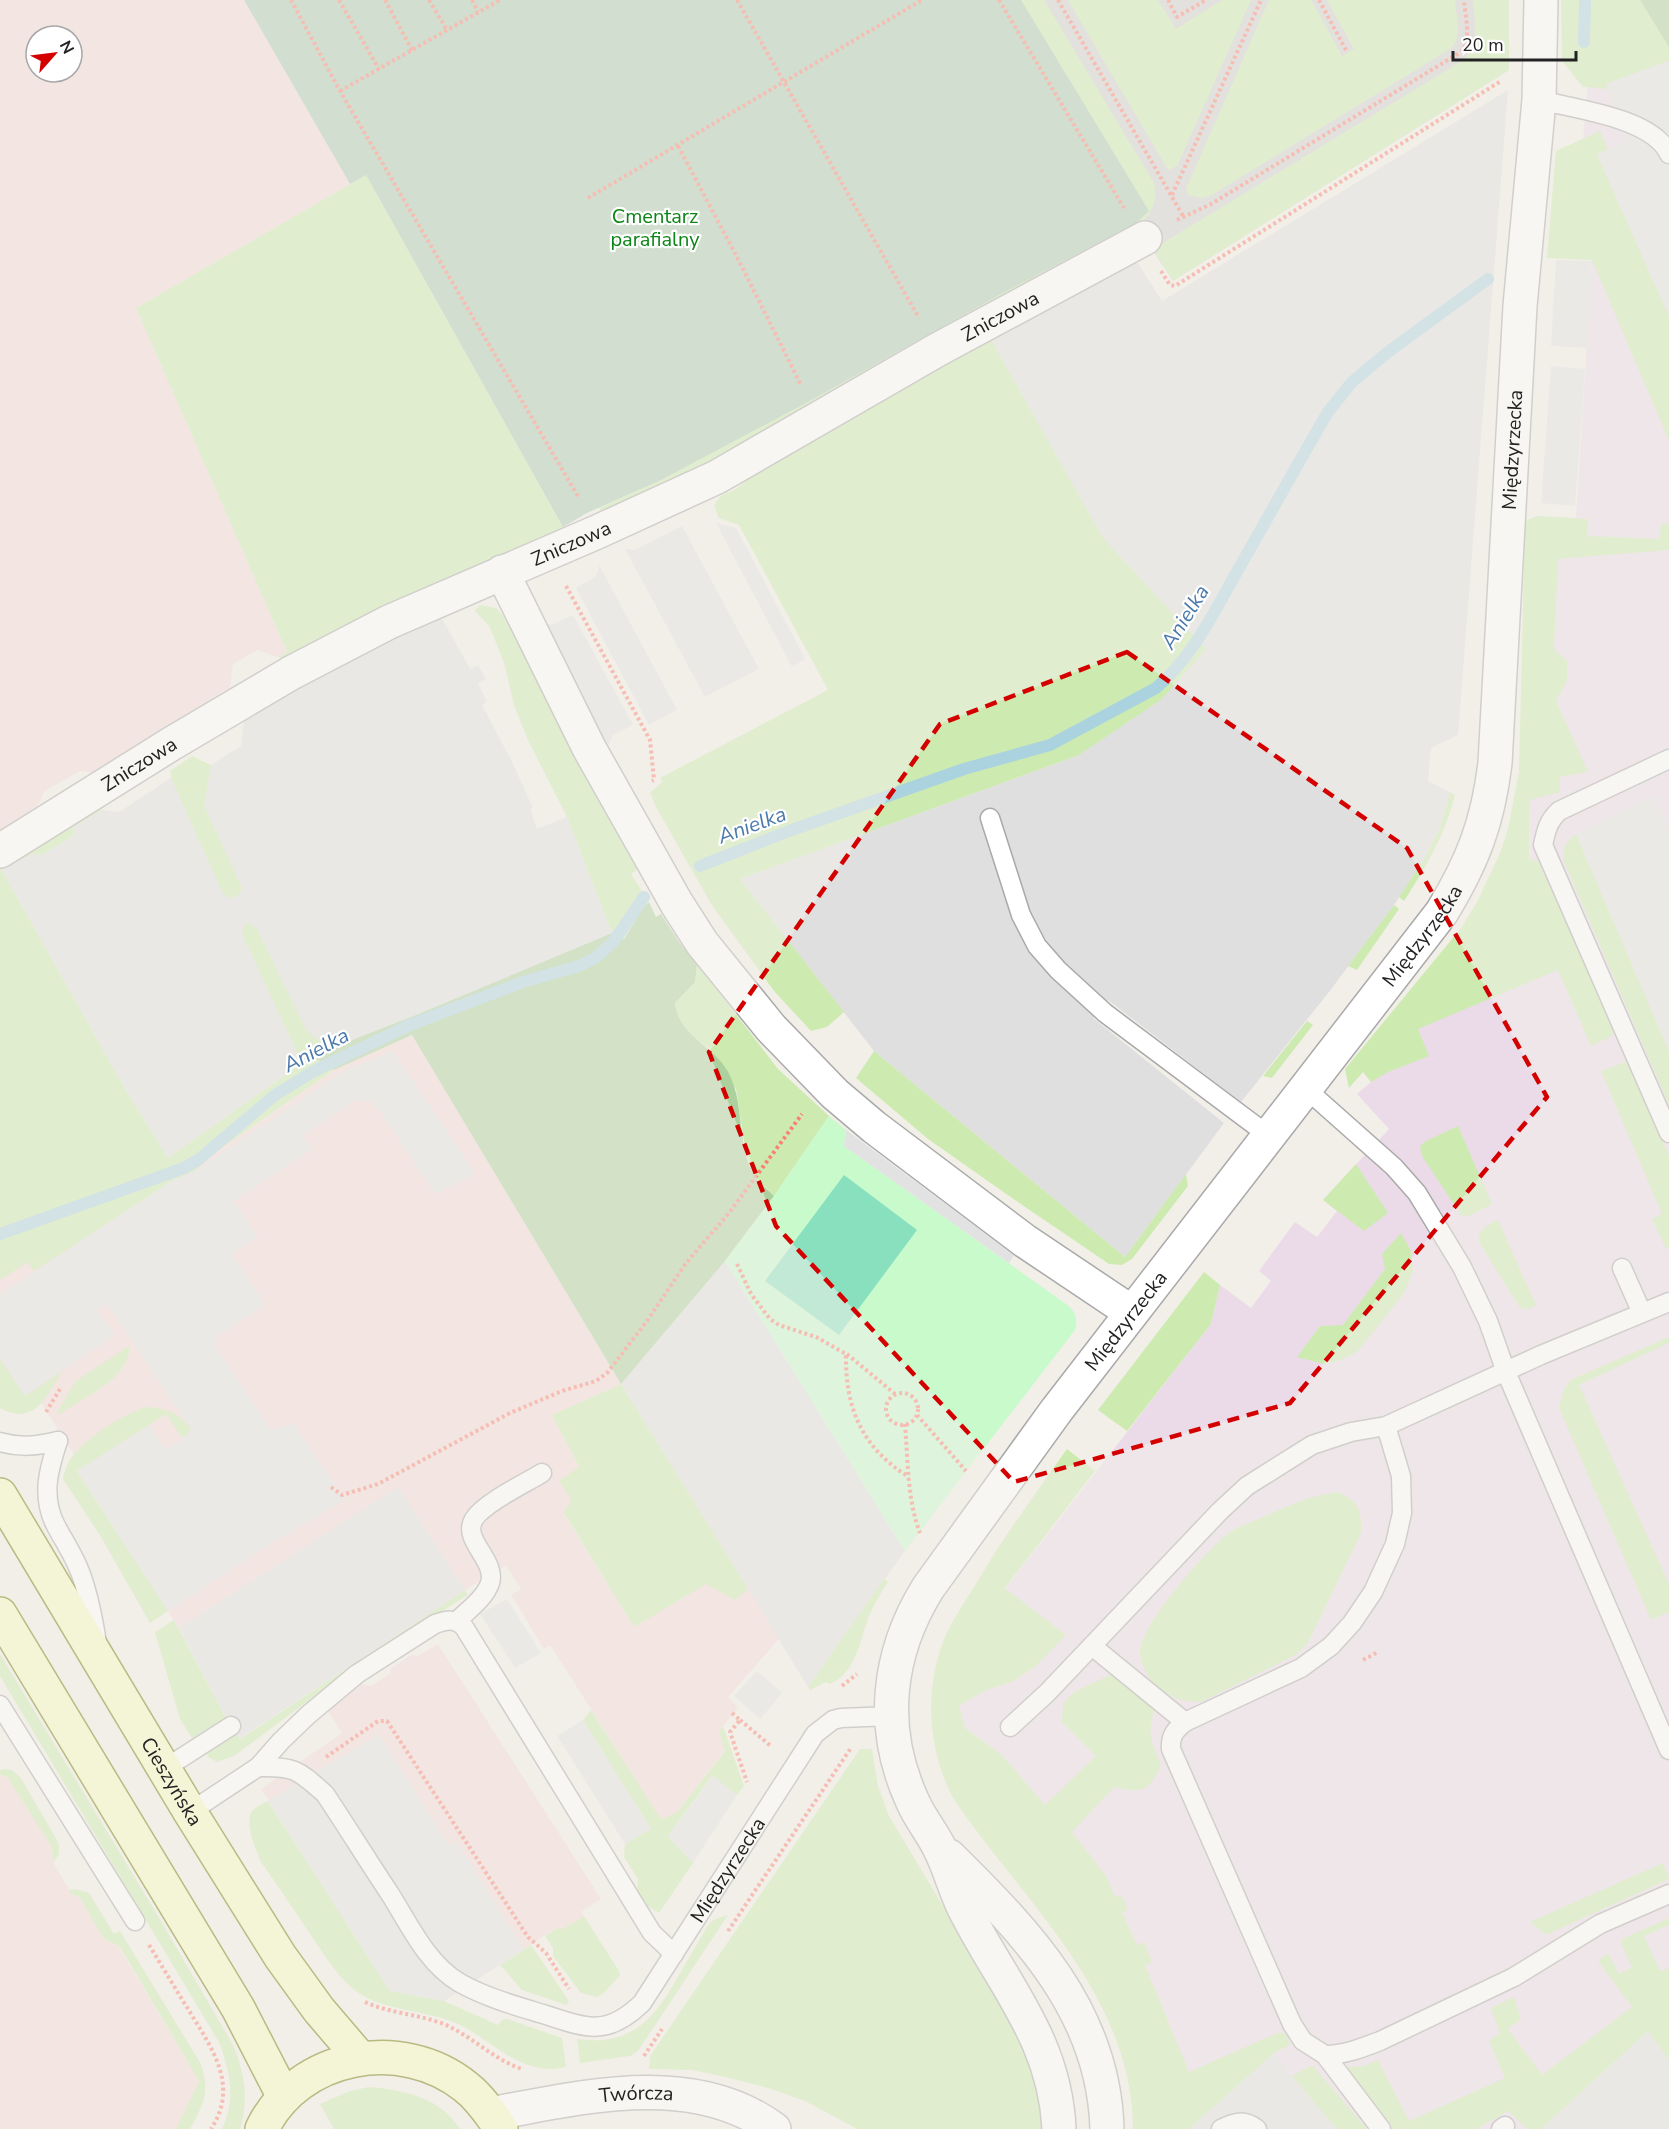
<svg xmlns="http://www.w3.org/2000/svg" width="1669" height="2129" font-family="'Nunito Sans',sans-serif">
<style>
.residential{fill:#e0dfdf}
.commercial{fill:#f2dad9;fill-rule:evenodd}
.industrial{fill:#ebdbe8}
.religious{fill:#d0d0d0}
.grass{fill:#cdebb0}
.forest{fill:#add19e}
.cemetery{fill:#aacbaf}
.park{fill:#c8facc}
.pitch{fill:#88e0be}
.parking{fill:#e2e2e2}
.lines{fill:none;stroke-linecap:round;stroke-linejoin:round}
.stream{stroke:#aad3df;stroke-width:12}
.service-casing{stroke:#a9a9a9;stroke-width:21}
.minor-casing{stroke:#a9a9a9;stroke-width:36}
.secondary-casing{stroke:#707d05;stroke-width:36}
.path{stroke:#fa8072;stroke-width:4;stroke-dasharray:3 3;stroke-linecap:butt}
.service{stroke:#fff;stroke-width:18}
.minor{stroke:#fff;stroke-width:33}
.secondary{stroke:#f7fabf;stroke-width:33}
.marked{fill:none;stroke:#d40000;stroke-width:4.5;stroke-dasharray:12 8;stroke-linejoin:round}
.labels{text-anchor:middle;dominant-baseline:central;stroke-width:4.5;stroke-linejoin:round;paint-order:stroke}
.park-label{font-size:20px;fill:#0c8416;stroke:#fff}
.street-label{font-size:20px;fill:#222;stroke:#fff}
.water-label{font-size:21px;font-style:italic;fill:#4a7aab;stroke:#fff}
</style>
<rect width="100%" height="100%" fill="#f2efe9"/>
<g class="residential">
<path d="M1508 90 1458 735 1431 748 1428 781 1450 792 1440 828 1423 861 1394 905 1329 992 1241 1102 1108 1000 1093 1018 1224 1123 1125 1257 874 1051 740 879 1079 755 1206 649 1102 538 989 336 1134 257 1162 301Z"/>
<path d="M440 615 470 669 478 665 486 679 478 684 487 702 482 705 513 764 533 808 530 809 537 829 567 817 612 933 416 1015 311 1056 168 1158 124 1087 1 869 34 853 42 855 73 836 74 827 102 810 119 812 171 778 184 782 241 746 244 721 321 673Z"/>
<path d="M725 1261 905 1551 808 1687 621 1384Z"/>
<path d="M398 1486 465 1590 239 1739 226 1718 179 1628Z"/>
<path d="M1648 2031 1669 2060V2129H1541Z"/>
<path d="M1274 2053 1337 2129H1189Z"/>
</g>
<g class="commercial">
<path d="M0 0H244L350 184 136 308 287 652 278 657 257 650 233 664 230 687 92 773 80 771 45 791 33 813 0 833ZM36 36H72V72H36Z"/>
<path d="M412 1035 621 1384 552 1415 579 1468 571 1499 564 1514 634 1627 706 1583 735 1600 748 1589 779 1639 728 1697 738 1707 719 1732 725 1750 676 1813 661 1819 550 1645 544 1649 511 1595 521 1589 506 1565 465 1590 398 1487 179 1628 77 1471 82 1468 42 1404 19 1398 0 1369V1246L201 1163 334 1070Z"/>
<path d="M438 1644 601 1899 581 1912 584 1916 561 1931 558 1927 444 2001 390 1991 261 1789 342 1733 328 1711 361 1684 371 1686 391 1673 390 1669 413 1654 416 1657Z"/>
<path d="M0 1775 7 1776 52 1847 53 1862 71 1893 80 1898 104 1939 119 1947 199 2081 176 2129H0Z"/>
</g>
<path class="industrial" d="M1569 0H1669V2060L1648 2031 1541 2129H1337L1274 2053 1201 2118 1071 1836 1002 1755 965 1728 955 1691 1005 1589 1211 1324 1220 1285 1251 1308 1271 1281 1259 1271 1295 1222 1317 1237 1337 1211 1323 1200 1389 1129 1357 1094 1371 1082 1363 1072 1529 891 1530 799 1537 516 1576 518 1592 261 1583 140 1588 82Z"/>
<path class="religious" d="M1021 0H1509V70L1173 281 1138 228Z"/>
<g class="grass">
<path d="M1004 0H1044L1154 183C1159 202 1150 214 1138 228L950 331 940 329 943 327Z"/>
<path d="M1068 0H1158L1176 29 1222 0H1251L1177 166 1168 170Z"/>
<path d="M1269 0H1311L1342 56 1354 49 1327 0H1455C1456 15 1463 39 1450 49L1210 196 1202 198 1188 195 1186 189Z"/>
<path d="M1473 0H1509V70L1173 281 1153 249 1462 61C1480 44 1475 23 1473 0Z"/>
<path d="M1561 0H1640L1669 47V61L1606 84 1608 89 1583 87 1562 61Z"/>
<path d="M1600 131 1608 150 1597 154 1669 316V441L1592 260 1547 258 1556 151Z"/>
<path d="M366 175 563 527 289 660 278 657 287 652 136 308Z"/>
<path d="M989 336 1103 538 1206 649 1162 699 1079 755 740 879 844 1012 827 1027 811 1031 774 991 711 904 656 807 650 793 662 782 660 778 828 690 739 525 719 518 714 506 720 496C735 490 744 486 751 471Z"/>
<path d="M916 342 915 352 715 462 603 513 599 508 660 480Z"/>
<path d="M1537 516 1588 519 1587 536 1658 539 1662 523 1669 524V550L1558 559 1554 649 1567 661V681L1556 701 1588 772 1560 777V792L1530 800 1529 860 1538 861 1615 1032 1610 1037 1591 1046 1558 970 1418 1029 1429 1056 1388 1072 1371 1082 1363 1072 1349 1088 1345 1069 1461 928 1477 902 1500 853 1508 829 1519 772 1525 521Z"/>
<path d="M480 605 496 608 504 617 637 870 631 874 642 891 612 933 567 817 527 738 514 705 504 663 493 635 489 626 475 611Z"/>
<path d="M192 756 211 765 204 805 241 886V892L237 896 228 898 223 894 171 778 170 771Z"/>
<path d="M1450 792 1455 795C1445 835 1426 867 1404 901L1399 897 1423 861 1440 828Z"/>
<path d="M92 808 102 810 74 827 73 836 42 855 33 854 1 869 124 1087 168 1158 302 1063 242 934 245 925 250 923 257 929 306 1030 317 1039 323 1040 326 1051 312 1057 334 1070 216 1152 195 1171 173 1181 34 1271 28 1262 0 1280V864Z"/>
<path d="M1576 834 1669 1051V1105L1563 859C1564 846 1566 841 1576 834Z"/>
<path d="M1394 905 1399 909 1357 970 1348 966Z"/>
<path d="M697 964 778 1069 829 1116 774 1196 755 1177 746 1154 736 1089 709 1049 689 1033 676 1015 675 1003 695 982Z"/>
<path d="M1307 1021 1313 1025 1272 1078 1263 1076Z"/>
<path d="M874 1051 1125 1257 1186 1174 1188 1186 1132 1259 1122 1265 1109 1264 1012 1198 928 1139 856 1078Z"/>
<path d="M1628 1061 1669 1156V1248L1666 1249 1652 1219 1662 1214 1601 1071Z"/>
<path d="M1458 1126 1492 1204 1469 1216 1461 1215 1422 1156 1420 1146 1426 1141Z"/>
<path d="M1356 1164 1388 1213 1364 1231 1323 1200Z"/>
<path d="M1498 1220 1536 1305 1530 1309 1520 1308 1479 1242C1476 1230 1489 1225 1498 1220Z"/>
<path d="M1401 1233 1411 1251 1413 1271 1405 1292 1357 1352 1341 1360 1324 1364 1297 1357 1320 1326 1343 1325 1385 1269 1382 1254Z"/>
<path d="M1204 1272 1220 1285 1211 1324 1127 1431 1098 1410Z"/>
<path d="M1669 1337V1343L1579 1385 1669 1584V1612L1651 1620 1559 1408 1564 1389 1572 1379Z"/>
<path d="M129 1346C132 1377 82 1399 60 1414L57 1412 76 1381Z"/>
<path d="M0 1359 25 1396 62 1371C47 1396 35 1427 0 1408Z"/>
<path d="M621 1384 748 1589 735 1600 706 1584 634 1627 564 1513 571 1499 559 1481 579 1467 552 1415Z"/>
<path d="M146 1407C165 1408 180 1413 191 1429L185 1437 181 1436 166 1414 77 1471 168 1611 150 1623 101 1537 63 1479C65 1471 67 1463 72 1457 86 1438 124 1413 146 1407Z"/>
<path d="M1067 1449 1095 1471 1005 1588 1066 1635 1036 1666 1014 1681 984 1691 959 1706 965 1728 1002 1755 1045 1805 1096 1756 1062 1722 1063 1704 1074 1692 1112 1674 1155 1709C1146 1732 1152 1743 1161 1765 1148 1793 1143 1793 1114 1787L1072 1832 1106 1876 1115 1897 1121 1895 1128 1910 1122 1913 1137 1945 1144 1942 1152 1962 1145 1965 1189 2072 1277 2033H1285L1290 2045 1274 2053 1189 2129H1133C1132 1994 1023 1902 953 1798 928 1750 924 1692 943 1642 951 1621 965 1602 977 1582 1004 1536 1036 1493 1067 1449Z"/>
<path d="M1337 1492C1359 1501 1362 1511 1361 1533L1308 1643 1297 1654 1201 1702C1184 1702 1173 1699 1159 1688 1150 1681 1140 1665 1140 1652 1141 1624 1207 1549 1230 1532 1239 1526 1250 1523 1259 1519 1285 1507 1309 1496 1337 1492Z"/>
<path d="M884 1579 888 1582C881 1593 874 1604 869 1616 860 1639 856 1675 829 1684L826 1682 810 1690 808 1687Z"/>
<path d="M465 1590 468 1595 358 1664 234 1756 217 1762 208 1757 207 1753 235 1733 240 1739Z"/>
<path d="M174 1620 226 1718 192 1738 180 1719 155 1632Z"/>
<path d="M0 1654 161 1921 233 2045C245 2073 249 2100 240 2129H222C236 2099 230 2074 220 2044L0 1676Z"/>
<path d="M591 1710 661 1819 676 1813 725 1751 719 1732 723 1726 744 1786 737 1795 712 1776 668 1836 693 1863 659 1913 647 1906 637 1890 638 1879 624 1857 625 1844 650 1828 583 1720Z"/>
<path d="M860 1749H872L878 1786 889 1816 1003 2006 1033 2063 1046 2129H857L805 2101 771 2089 730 2078 692 2070 649 2069 650 2056Z"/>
<path d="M5 1769 12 1770 21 1778 58 1842C60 1851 60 1856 53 1862L52 1847 7 1777 0 1775V1770Z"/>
<path d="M268 1801 390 1991 444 2001 498 2025 502 2020 507 2019 562 2038 566 2067C556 2069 545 2070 535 2067 504 2059 487 2038 460 2025 427 2009 379 2012 352 1988 335 1973 323 1953 310 1934 294 1910 278 1886 261 1862 256 1849 244 1825 252 1811 256 1806 263 1804 268 1801Z"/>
<path d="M1663 1863 1669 1879 1546 1935 1530 1922Z"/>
<path d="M75 1889 89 1893 114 1934 120 1931 201 2064C210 2093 204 2103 190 2129H176L199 2081 120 1947 104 1939 80 1898 71 1894 69 1890Z"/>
<path d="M728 1915 638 2051 630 2056 580 2063 577 2039C647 2049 664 1999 694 1949 700 1941 704 1929 711 1922 715 1918 723 1917 728 1915Z"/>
<path d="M584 1916 619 1971 620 1975 604 1993 597 1997 581 1993 553 1956V1948L545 1936 559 1927 561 1930Z"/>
<path d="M1669 1918V1925L1644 1936 1660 1971 1669 1968V2060L1648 2031 1541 2129H1528L1508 2111 1477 2129H1394L1346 2067 1363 2066 1378 2060 1409 2121 1505 2078 1489 2041 1500 2033 1491 2008 1514 1997 1521 2019 1508 2029 1542 2075 1632 2007 1598 1961 1608 1953 1619 1974 1632 1967 1622 1946V1939Z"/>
<path d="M531 1945 569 2001 566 2005 522 1990 500 1965Z"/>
<path d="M1312 2065 1367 2129H1337L1292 2076Z"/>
<path d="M369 2087C404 2090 440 2097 460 2129H334L320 2104 350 2091Z"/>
</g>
<g class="forest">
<path d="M1640 0H1669V47Z"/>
<path d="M649 902 656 917 661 914 679 942 697 964 695 982 675 1003C678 1035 712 1045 727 1070 746 1102 735 1144 755 1176 759 1184 768 1190 774 1196L725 1261 621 1384 412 1035 334 1070 311 1056 416 1015 612 933 624 939 643 908Z"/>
</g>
<path class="cemetery" d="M244 0H1021L1149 211 1136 223 1001 294 808 402 661 480 587 513 563 527 366 175 350 184Z"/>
<path class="park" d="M829 1116 846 1130 844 1146 1066 1304C1076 1312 1078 1318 1075 1330L905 1551 725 1261 774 1196Z"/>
<path class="pitch" d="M844 1175 917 1230 839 1335 765 1281Z"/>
<g class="parking">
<path d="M1669 61V316L1597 154 1627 142 1606 84Z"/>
<path d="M1556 260 1592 261 1587 348 1551 346Z"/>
<path d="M1551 366 1585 369 1575 506 1541 503Z"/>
<path d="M716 523 736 528 805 659 792 667Z"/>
<path d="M682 526 759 669 705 697 625 549 635 550Z"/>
<path d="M599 565 677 710 649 725 576 588 595 577 598 571Z"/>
<path d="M573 615 633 725 613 735 608 746 542 622 552 625Z"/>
<path d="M1653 796 1669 828V1051L1576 834Z"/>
<path d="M393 1051 475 1173 460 1182 435 1194 380 1111 370 1101H355L303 1136 312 1149 234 1201 258 1237 232 1254 265 1305 215 1338V1346L271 1430 294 1424 320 1463 346 1499 272 1543 168 1611 77 1471 149 1425 166 1450 189 1434 191 1429 110 1308 106 1305 97 1310 115 1335 25 1396 0 1358V1295L173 1180 195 1171 344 1071Z"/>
<path d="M846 1130 1014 1255 1009 1263 844 1146Z"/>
<path d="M507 1599 541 1653 515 1668 480 1614Z"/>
<path d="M757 1671 782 1693 760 1719 734 1696Z"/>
<path d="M583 1720 651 1829 625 1844 557 1736Z"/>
<path d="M379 1734 449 1846 456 1841 524 1949 444 2001 390 1991 268 1801Z"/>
<path d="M713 1776 737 1795 693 1863 668 1836Z"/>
</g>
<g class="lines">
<g class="stream">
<path d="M1584 42 1585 0"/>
<path d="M700 866 789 831 964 769 1050 745 1156 688C1194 656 1215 610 1239 568 1269 516 1298 463 1328 412L1352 382 1388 352 1488 279"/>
<path d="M0 1234 184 1168 198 1160 275 1095 314 1071 410 1025 523 982 579 966 595 958 614 941 644 897"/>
</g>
<defs>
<g id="service">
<path d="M1539 100C1575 109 1653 118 1669 154"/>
<path d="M1669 759 1559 811C1548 821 1546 831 1543 845L1669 1133"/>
<path d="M990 818 1021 915 1037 946 1058 970 1105 1013 1268 1135"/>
<path d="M1305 1088 1394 1167 1417 1193 1462 1267 1488 1321 1506 1372 1669 1750"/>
<path d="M1622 1268 1642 1313"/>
<path d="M58 1441C48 1471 41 1497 56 1526 63 1539 72 1553 78 1567 88 1590 93 1617 97 1643"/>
<path d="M0 1442C20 1448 37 1446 58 1441"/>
<path d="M457 1621C468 1610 485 1598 490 1583 497 1560 461 1540 474 1519 484 1503 524 1484 542 1473"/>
<path d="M1092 1646 1185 1722"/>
<path d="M0 1705 135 1921"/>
<path d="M1010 1727 1047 1693 1220 1511 1247 1486 1312 1445 1351 1432 1386 1426 1541 1355 1669 1302"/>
<path id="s1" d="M258 1767C295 1766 298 1770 325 1794 347 1827 368 1861 390 1894 409 1924 427 1964 460 1983 487 1998 517 2006 546 2015 588 2029 608 2036 642 2003L815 1734 833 1720 841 1718 891 1716"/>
<path d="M164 1769 231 1726"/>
<path d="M190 1812 258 1767 281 1741 308 1715 357 1674 435 1624C447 1620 454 1618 464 1627L652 1933 674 1954"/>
<path d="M1325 2055C1344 2055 1362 2048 1380 2041L1514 1977 1600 1924 1669 1894"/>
<path d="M1221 2129C1234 2122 1244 2119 1257 2129"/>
<path d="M1381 2129 1325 2055 1303 2041 1292 2024 1171 1749C1170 1736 1175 1730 1185 1722L1301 1668 1331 1646 1352 1623 1373 1592 1395 1544 1402 1513 1401 1476 1386 1426"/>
<path d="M1501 2129 1505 2126"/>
</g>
<g id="minor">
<path d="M502 572 589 748 677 904 702 943 771 1028 835 1094 874 1127 1025 1241 1131 1312"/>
<path id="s2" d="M0 851 171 744 291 673 389 622 597 532 717 477 937 350 1145 238"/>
<path d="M949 1856C1027 1933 1104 2012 1107 2129"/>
<path id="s3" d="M491 2114C582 2097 693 2069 774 2129"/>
<path id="s4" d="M1059 2129C1055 2038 1001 1983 963 1906 954 1887 949 1866 939 1847 931 1831 919 1817 912 1800 879 1728 887 1654 928 1588L1056 1411 1442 912C1473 861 1488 822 1495 763L1520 306 1539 100 1541 0"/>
</g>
<g id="secondary">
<path id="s5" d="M0 1495 190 1812 280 1956 319 2010 360 2058"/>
<path d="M0 1614 238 2008 284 2097"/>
<path d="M262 2129C298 2054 402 2035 466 2087 480 2098 491 2114 501 2129"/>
</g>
</defs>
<use href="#service" class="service-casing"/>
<use href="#minor" class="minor-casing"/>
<use href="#secondary" class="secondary-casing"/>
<g class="path">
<path d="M291 0 340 91 579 498"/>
<path d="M339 0 379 69"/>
<path d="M385 0 412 50"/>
<path d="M429 0 447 30"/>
<path d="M472 0 478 12"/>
<path d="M737 0 919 318"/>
<path d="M999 0 1124 208"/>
<path d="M1058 0 1183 216"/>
<path d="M1168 0 1177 17 1206 0"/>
<path d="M1319 0 1346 50"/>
<path d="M340 91 500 0"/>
<path d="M678 146 738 259 801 385"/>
<path d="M1172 195 1261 0"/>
<path d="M588 198 922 0"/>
<path d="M1177 220 1211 204 1461 52C1472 39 1465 16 1464 0"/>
<path d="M1161 271 1170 285 1175 286 1501 81"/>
<path d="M566 586 650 740 654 780 652 781"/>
<path d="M737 1264 751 1294 770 1319 779 1325 816 1337 846 1354C845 1408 862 1448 909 1477"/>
<path d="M847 1354 895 1394"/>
<circle cx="902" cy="1409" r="16"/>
<path d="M46 1412 60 1389"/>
<path d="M917 1415 966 1471"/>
<path d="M905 1424C908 1460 907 1499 920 1533"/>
<path d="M331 1487 342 1495 378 1484 510 1413 562 1391 596 1381 607 1373 647 1321 686 1263 729 1213 802 1114"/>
<path d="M1363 1660 1378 1652"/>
<path d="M842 1686 857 1674"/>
<path d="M732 1713 740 1720 730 1732 747 1782"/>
<path d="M740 1720 772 1747"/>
<path d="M326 1757 378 1721H387L528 1937 546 1953 569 1989"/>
<path d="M728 1931 851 1748"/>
<path d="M149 1945C162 1966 175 1988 188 2009 211 2047 240 2085 211 2129"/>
<path d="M365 2002C389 2013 416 2014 441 2023 470 2034 492 2059 522 2069"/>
<path d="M644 2056 662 2029"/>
</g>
<use href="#service" class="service"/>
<use href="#minor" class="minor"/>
<use href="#secondary" class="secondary"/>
</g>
<path d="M0 0H1669V2129H0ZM1127 652 1407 848 1547 1097 1290 1403 1014 1482 776 1226 709 1052 940 724Z" fill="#f2efe9" fill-opacity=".55" fill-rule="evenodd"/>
<path class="marked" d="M1127 652 1407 848 1547 1097 1290 1403 1014 1482 776 1226 709 1052 940 724Z"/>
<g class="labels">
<g class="park-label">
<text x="655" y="216">Cmentarz<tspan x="655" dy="23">parafialny</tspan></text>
</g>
<g class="street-label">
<text stroke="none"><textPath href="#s2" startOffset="1136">Zniczowa</textPath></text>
<text stroke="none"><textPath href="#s4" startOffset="1908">Międzyrzecka</textPath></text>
<text stroke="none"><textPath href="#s2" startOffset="650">Zniczowa</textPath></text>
<text stroke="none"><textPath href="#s2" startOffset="164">Zniczowa</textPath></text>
<text stroke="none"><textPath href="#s4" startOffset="1404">Międzyrzecka</textPath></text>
<text stroke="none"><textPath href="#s4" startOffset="918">Międzyrzecka</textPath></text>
<text stroke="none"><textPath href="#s5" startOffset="334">Cieszyńska</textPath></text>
<text stroke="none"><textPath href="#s1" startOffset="664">Międzyrzecka</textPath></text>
<text stroke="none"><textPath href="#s3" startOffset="147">Twórcza</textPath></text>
</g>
<g class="water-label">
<text transform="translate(1185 617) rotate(-58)">Anielka</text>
<text transform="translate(752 825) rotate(-20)">Anielka</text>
<text transform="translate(316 1050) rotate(-28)">Anielka</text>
</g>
</g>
<g transform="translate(54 54) rotate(62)"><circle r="28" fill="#ffffff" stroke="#a7a7a7" stroke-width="1.5"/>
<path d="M0-4.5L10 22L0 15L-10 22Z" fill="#d40000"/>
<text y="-9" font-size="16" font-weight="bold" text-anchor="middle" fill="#222222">N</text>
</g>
<path d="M1453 51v9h123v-9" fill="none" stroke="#222222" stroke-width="3"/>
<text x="1462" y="51" font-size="18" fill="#222222" stroke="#ffffff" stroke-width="4.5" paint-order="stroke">20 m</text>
</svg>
